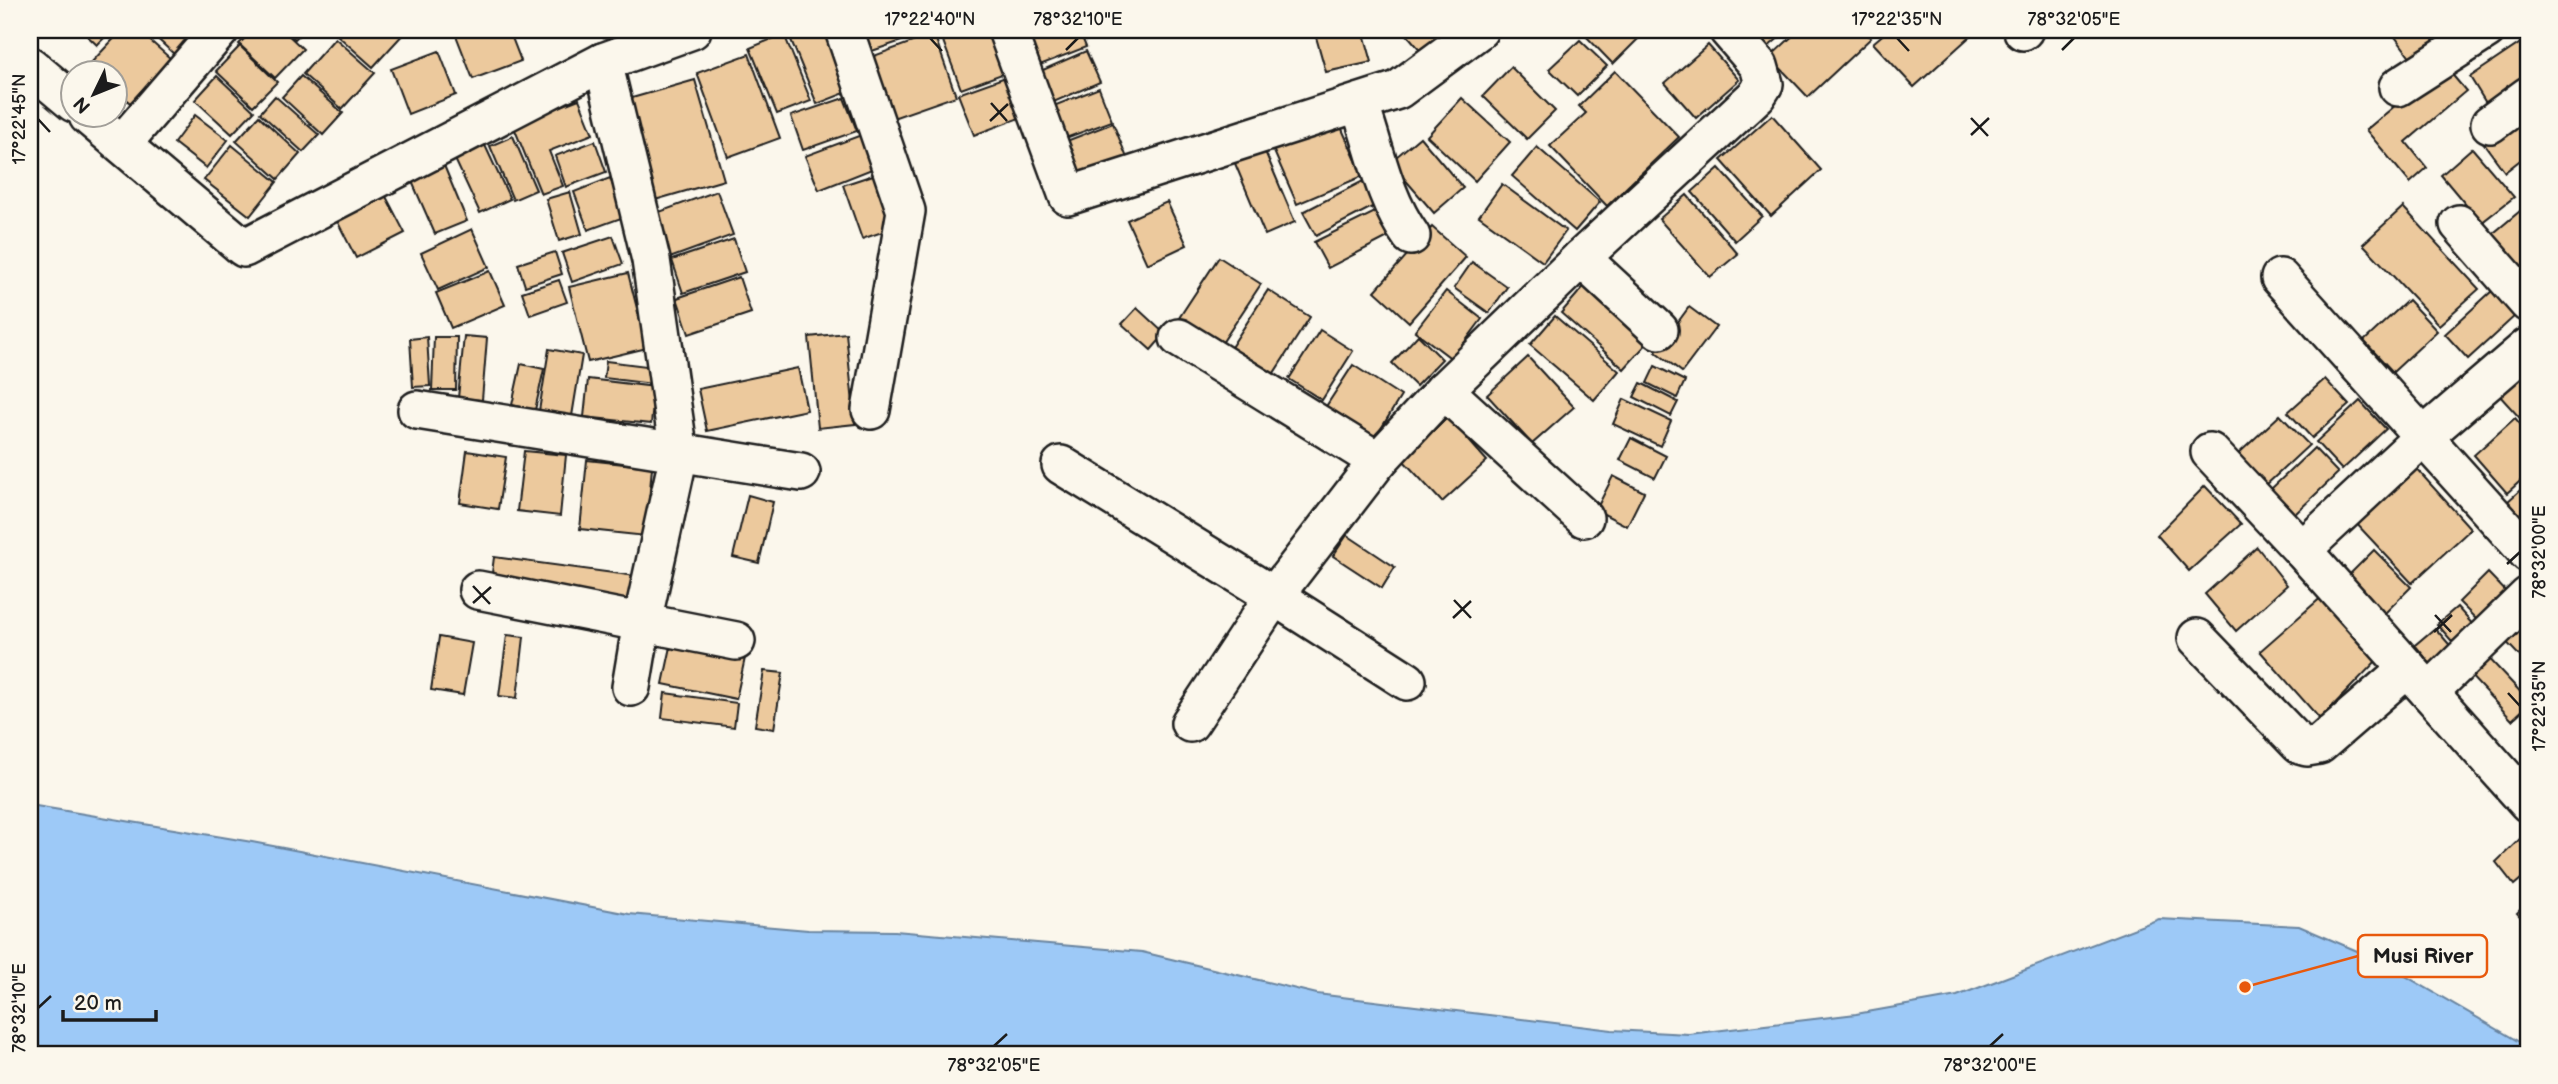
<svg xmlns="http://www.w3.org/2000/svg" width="2558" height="1084" font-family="'Balsamiq Sans',sans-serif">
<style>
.water{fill:#9dc9f7;stroke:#69849f;stroke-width:2}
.building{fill:#ecc99d;stroke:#1c1c1c;stroke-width:2}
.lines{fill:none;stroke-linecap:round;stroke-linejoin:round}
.minor-casing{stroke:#1c1c1c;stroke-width:42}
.minor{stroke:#fbf7ec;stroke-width:37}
.ticks{fill:none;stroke:#1c1c1c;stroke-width:2.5}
.leader{fill:none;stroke:#e8590c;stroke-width:2.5}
.callout-dot{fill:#e8590c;stroke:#fbf7ec;stroke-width:2.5}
.callout{fill:#fbf7ec;stroke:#e8590c;stroke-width:2.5}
.callout-label{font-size:21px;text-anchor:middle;font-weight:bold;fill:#1c1c1c}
.neatline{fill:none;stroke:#1c1c1c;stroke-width:2.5}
.ticks-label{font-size:18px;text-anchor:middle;fill:#1c1c1c}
</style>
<rect width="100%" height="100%" fill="#fbf7ec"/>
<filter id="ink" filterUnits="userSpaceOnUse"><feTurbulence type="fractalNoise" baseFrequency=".0143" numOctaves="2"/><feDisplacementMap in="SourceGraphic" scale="14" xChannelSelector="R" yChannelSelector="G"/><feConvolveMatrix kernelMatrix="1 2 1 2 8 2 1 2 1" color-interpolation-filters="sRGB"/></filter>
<g filter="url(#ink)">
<path class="water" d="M30 805 252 842 629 914 808 930 895 931 1142 952 1317 994 1612 1030 1689 1034 1856 1014 1957 996 2159 919 2299 926 2376 959 2528 1047V1054H30Z"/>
<g class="building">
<path d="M81 30H112L97 45Z"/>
<path d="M122 30H138L171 59 130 103 116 90V74H98L89 65Z"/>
<path d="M148 30H197L176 56Z"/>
<path d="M253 30H283L303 49 275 78 239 44Z"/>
<path d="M286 30H304L295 39Z"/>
<path d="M340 30H405L406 31 373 67 336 34Z"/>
<path d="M454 30H509L521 61 473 79Z"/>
<path d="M787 30H826L850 91 817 104Z"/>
<path d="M861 30H934L869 52Z"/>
<path d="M972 30H998L1013 70 961 89 943 41Z"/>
<path d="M1047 30H1079L1086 47 1035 67 1024 39Z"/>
<path d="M1084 30H1116L1088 40Z"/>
<path d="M1314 30H1363L1372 62 1326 72Z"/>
<path d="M1403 30H1447L1422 52Z"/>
<path d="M1580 30H1638L1643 34 1613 64Z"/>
<path d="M1753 30H1788L1768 47Z"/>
<path d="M1799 30H1863L1871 38 1808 97 1770 57Z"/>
<path d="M1888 30H1973L1975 32 1914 87 1873 43Z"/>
<path d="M2390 30H2457L2414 62Z"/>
<path d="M784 34 811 101 777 114 750 48Z"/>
<path d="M934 34 956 96 893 118 871 57Z"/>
<path d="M335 38 375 73 342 109 303 74Z"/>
<path d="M2528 38V73L2486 103 2470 77Z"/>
<path d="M1580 40 1607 66 1577 96 1549 69Z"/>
<path d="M1708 45 1739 80 1696 118 1665 83Z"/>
<path d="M240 46 277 82 253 106 216 71Z"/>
<path d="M439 51 456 95 408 114 391 69Z"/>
<path d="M1086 51 1100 82 1049 104 1036 73Z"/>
<path d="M749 54 780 138 728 157 697 73Z"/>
<path d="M2444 65 2466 91 2406 142 2427 168 2410 183 2366 130Z"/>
<path d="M1511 67 1555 111 1527 139 1483 96Z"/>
<path d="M1615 71 1679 137 1607 206 1550 146 1586 113 1579 106Z"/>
<path d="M1014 74 1030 114 974 135 958 94Z"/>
<path d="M217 76 254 111 232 134 195 100Z"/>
<path d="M301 76 343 113 323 135 282 97Z"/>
<path d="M695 80 724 180 655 200 625 100Z"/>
<path d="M1099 88 1112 121 1063 139 1051 107Z"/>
<path d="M275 96 319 135 303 152 260 113Z"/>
<path d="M844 98 857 131 803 150 791 116Z"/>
<path d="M1462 98 1510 142 1475 181 1427 136Z"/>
<path d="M579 99 593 134 549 151 563 186 541 194 513 125Z"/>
<path d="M2528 106V154L2505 172 2482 141Z"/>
<path d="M195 115 228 140 206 168 174 143Z"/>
<path d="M1772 115 1821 170 1771 216 1721 160Z"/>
<path d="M259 116 300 154 278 179 236 141Z"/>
<path d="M1337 118 1363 176 1297 204 1272 147Z"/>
<path d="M1113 123 1129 163 1080 183 1064 142Z"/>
<path d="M864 134 877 167 819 190 805 156Z"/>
<path d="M513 136 536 190 513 200 490 146Z"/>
<path d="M1420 137 1463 188 1434 213 1390 162Z"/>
<path d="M483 141 510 199 480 213 453 155Z"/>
<path d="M595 141 606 172 566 187 555 156Z"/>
<path d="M232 145 277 182 250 216 204 180Z"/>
<path d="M1537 147 1600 202 1575 231 1512 176Z"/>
<path d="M2472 148 2514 197 2481 223 2441 175Z"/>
<path d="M1264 149 1295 222 1265 235 1234 161Z"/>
<path d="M443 163 467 221 435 234 410 177Z"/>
<path d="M1719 168 1762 216 1735 241 1692 192Z"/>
<path d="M876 174 894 228 862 239 843 185Z"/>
<path d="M610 178 624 217 588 230 574 192Z"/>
<path d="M1363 181 1376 205 1316 236 1303 212Z"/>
<path d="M1502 184 1566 231 1543 262 1479 216Z"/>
<path d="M380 185 405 233 356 258 331 209Z"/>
<path d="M717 191 733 235 667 259 651 215Z"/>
<path d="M570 192 582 234 559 241 546 199Z"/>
<path d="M1687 195 1738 254 1710 277 1659 219Z"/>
<path d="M1167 202 1187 245 1147 264 1127 220Z"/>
<path d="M2526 206 2528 209V285L2489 237Z"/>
<path d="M2403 207 2479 289 2439 325 2363 244Z"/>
<path d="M1375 212 1388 237 1328 268 1314 242Z"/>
<path d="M1432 227 1466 257 1409 322 1375 291Z"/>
<path d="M472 229 489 267 438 290 421 253Z"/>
<path d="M613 236 623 264 572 282 562 253Z"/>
<path d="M734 239 745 272 683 293 672 260Z"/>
<path d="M555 252 562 274 525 286 518 264Z"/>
<path d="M1219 257 1261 284 1218 349 1177 321Z"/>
<path d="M1472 262 1507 287 1489 313 1454 288Z"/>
<path d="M490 271 505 305 451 328 436 293Z"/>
<path d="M628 273 647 348 588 362 569 287Z"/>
<path d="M739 277 751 313 689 334 677 298Z"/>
<path d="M559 280 567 302 530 315 522 292Z"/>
<path d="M1586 284 1650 340 1624 369 1561 313Z"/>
<path d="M1268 290 1310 317 1272 376 1230 349Z"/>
<path d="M2493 290 2516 315 2468 359 2445 334Z"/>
<path d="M1446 291 1482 319 1452 359 1415 331Z"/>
<path d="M2408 300 2437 331 2393 372 2364 341Z"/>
<path d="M1689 307 1716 327 1682 372 1656 352Z"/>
<path d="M1137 308 1165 334 1151 350 1122 324Z"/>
<path d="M1555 316 1619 371 1594 400 1530 345Z"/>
<path d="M1320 330 1353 351 1322 400 1289 379Z"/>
<path d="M846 333 855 424 818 428 809 337Z"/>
<path d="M1418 335 1442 359 1416 386 1392 363Z"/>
<path d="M464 336 487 338 482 400 458 398Z"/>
<path d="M427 337 430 386 413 387 410 339Z"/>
<path d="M434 337H457L456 390H432Z"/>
<path d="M549 349 582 355 572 416 539 411Z"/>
<path d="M1528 357 1574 407 1532 444 1487 395Z"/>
<path d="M606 361 655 367 653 384 604 378Z"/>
<path d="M521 364 544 369 535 410 512 405Z"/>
<path d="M1353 365 1401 396 1374 440 1325 408Z"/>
<path d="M1655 366 1685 381 1677 398 1647 383Z"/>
<path d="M798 368 807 410 707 431 698 389Z"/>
<path d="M2528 369V427L2499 395Z"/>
<path d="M588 379 655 387 651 424 584 417Z"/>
<path d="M2325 379 2349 405 2312 438 2288 412Z"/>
<path d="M1641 383 1678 402 1671 416 1634 397Z"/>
<path d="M1624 399 1671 421 1660 446 1613 424Z"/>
<path d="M2360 401 2386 429 2342 470 2316 442Z"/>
<path d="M2280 415 2309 445 2265 486 2237 455Z"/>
<path d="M1448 417 1487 461 1442 502 1402 459Z"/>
<path d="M2515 418 2528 433V474L2507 493 2474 455Z"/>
<path d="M1631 438 1666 456 1655 478 1620 460Z"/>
<path d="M2314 448 2338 473 2295 514 2271 489Z"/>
<path d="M467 451 506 457 498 509 460 503Z"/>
<path d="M524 451 566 455 560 516 517 511Z"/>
<path d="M587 460 652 467 646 536 580 529Z"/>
<path d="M2414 466 2471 529 2412 583 2354 521Z"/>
<path d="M1613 476 1644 492 1627 526 1596 510Z"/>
<path d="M2528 483V525L2507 502Z"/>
<path d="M2205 486 2241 524 2189 571 2157 535Z"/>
<path d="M748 495 773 502 759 563 733 557Z"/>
<path d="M1347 535 1395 567 1382 588 1333 556Z"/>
<path d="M2257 547 2287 585 2236 631 2205 594Z"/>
<path d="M2374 550 2411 587 2384 614 2347 577Z"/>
<path d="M494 557 636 576 633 601 491 581Z"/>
<path d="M2488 573 2515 601 2486 629 2459 602Z"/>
<path d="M2324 595 2380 657 2320 719 2260 651Z"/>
<path d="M2457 607 2484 637 2464 655 2437 624Z"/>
<path d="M2528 615V665L2498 633Z"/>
<path d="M2435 628 2461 658 2440 676 2415 645Z"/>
<path d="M507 635 524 637 517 698 499 696Z"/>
<path d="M439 637 472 643 463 695 431 690Z"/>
<path d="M672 642 745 658 736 699 663 684Z"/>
<path d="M2485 654 2528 700V705L2512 720 2467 672Z"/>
<path d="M764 671 783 673 774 729 755 726Z"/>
<path d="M665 693 737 703 734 727 662 718Z"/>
<path d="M2528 831V873L2514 885 2496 862Z"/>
<path d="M2528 902V925L2517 913Z"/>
</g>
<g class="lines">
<defs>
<g id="minor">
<path d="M844 30 906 211 871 410"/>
<path d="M1007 30 1068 196 1398 90 1479 30"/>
<path d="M2023 31 2024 30"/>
<path d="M603 62 651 260 679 454 642 622 631 687"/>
<path d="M30 66 74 103"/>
<path d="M2398 87 2487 30"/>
<path d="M1359 103C1375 147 1383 197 1411 236"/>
<path d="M88 116 244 248 603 62 692 30"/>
<path d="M2490 124 2528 96"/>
<path d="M122 144 220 30"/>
<path d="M2459 224 2528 303"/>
<path d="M1581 258 1659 330"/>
<path d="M2280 278 2528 553"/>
<path d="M1179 338 1378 461"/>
<path d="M1444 390 1584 518"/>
<path d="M417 410 801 472"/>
<path d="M2210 452 2302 550 2528 803"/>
<path d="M1061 465 1274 596 1407 681"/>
<path d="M2302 550 2423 437 2528 347"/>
<path d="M478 590 736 641"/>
<path d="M2197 638 2300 745 2307 747 2319 745 2408 668"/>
<path d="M2429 692 2528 596"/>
<path d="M1190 723 1274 596 1378 461 1444 390 1581 258 1757 95 1764 84 1759 66 1728 30"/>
</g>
</defs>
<use href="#minor" class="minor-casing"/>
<use href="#minor" class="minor"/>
</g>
</g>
<path class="ticks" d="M930 38 942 51M1897 38 1909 51M1066 50 1078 38M2062 50 2074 38M991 103 1007 121M1971 118 1988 136M38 119 50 132M990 121 1008 104M1971 135 1989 118M2507 564 2520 552M473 586 490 604M1454 600 1471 618M473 603 491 587M2435 615 2451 632M1453 618 1471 601M2434 632 2452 615M2508 693 2520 706M38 1008 51 996M994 1046 1007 1034M1990 1046 2003 1034"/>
<path class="leader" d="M2245 987L2358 956"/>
<circle class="callout-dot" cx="2245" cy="987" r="7"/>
<rect class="callout" x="2358" y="935" width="129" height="42" rx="7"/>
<g class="callout-label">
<text x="2423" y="963">Musi River</text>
</g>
<rect width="2558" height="1084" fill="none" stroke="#fbf7ec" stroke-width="77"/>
<g transform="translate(94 94) rotate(227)"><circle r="33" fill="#fbf7ec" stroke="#a29f99" stroke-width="2"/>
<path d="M0-5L12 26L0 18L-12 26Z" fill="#1c1c1c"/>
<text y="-10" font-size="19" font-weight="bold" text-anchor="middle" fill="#1c1c1c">N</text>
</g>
<path d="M63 1010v10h93v-10" fill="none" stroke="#1c1c1c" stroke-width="3.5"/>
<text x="74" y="1010" font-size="21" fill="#1c1c1c" stroke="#fbf7ec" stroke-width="5" paint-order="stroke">20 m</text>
<rect x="38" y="38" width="2482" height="1008" class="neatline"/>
<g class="ticks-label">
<text x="930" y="25">17°22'40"N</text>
<text x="1078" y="25">78°32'10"E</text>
<text x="1897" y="25">17°22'35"N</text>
<text x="2074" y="25">78°32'05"E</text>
<text transform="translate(19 119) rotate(-90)" y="6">17°22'45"N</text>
<text transform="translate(2539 552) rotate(-90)" y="6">78°32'00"E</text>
<text transform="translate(2539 706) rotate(-90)" y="6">17°22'35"N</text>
<text transform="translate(19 1008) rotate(-90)" y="6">78°32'10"E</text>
<text x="994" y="1071">78°32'05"E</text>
<text x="1990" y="1071">78°32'00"E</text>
</g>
</svg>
